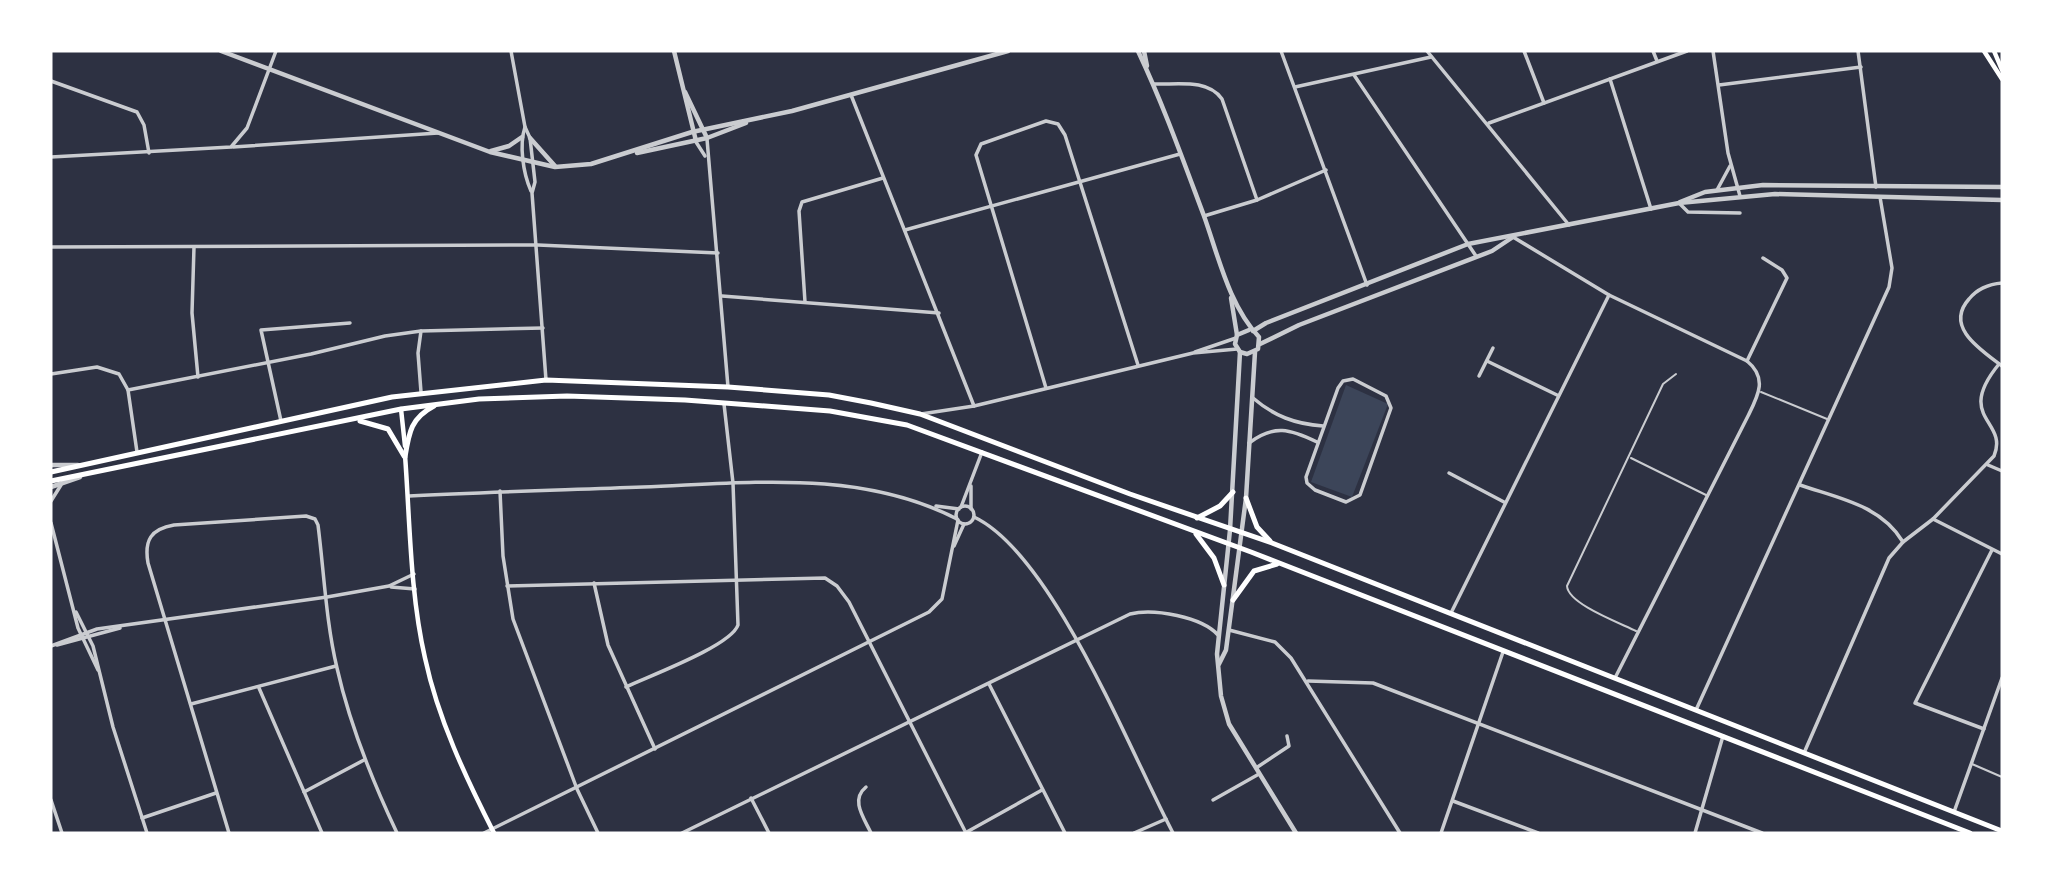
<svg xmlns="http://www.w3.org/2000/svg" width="2053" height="884" font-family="Inter,sans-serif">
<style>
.green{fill:#3c4559}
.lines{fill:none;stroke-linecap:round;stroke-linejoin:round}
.service{stroke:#caccd0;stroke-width:2}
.minor{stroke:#caccd0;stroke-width:3.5}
.tertiary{stroke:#caccd0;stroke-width:4.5}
.secondary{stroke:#fff;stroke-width:4.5}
.primary{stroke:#fff;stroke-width:5}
</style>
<rect width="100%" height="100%" fill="#2d3142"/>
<path class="green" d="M1346 385 1388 404 1352 497 1311 482Z"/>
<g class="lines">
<g class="service">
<path d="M1761 392 1827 419"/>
<path d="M1631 458 1708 496"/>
<path d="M1636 631C1620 623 1568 604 1567 586L1663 384 1676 374"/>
<path d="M1972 764 2002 777"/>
</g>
<g class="minor">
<path d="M511 51 525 127 530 138 535 182 532 193 546 380"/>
<path d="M1281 51 1367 285"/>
<path d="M1427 51 1569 225"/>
<path d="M1524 51 1544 103"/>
<path d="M1653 51 1657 61"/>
<path d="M1713 51 1728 153 1740 196"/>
<path d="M1858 51 1876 187"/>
<path d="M1354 75 1476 256"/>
<path d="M1610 79 1651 209"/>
<path d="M51 81 137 112 144 125 149 153"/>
<path d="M1153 84C1176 85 1207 78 1222 99L1257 200 1204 216"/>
<path d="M1719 85 1861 67"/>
<path d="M1295 87 1431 57"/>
<path d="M851 95 974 406"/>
<path d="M1489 123 1687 51"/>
<path d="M525 127C519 145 523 173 531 191"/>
<path d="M707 139 728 387"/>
<path d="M696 142 705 156"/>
<path d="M233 147 438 133"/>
<path d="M51 157 231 147 247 128 276 51"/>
<path d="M1717 190 1730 166"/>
<path d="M1257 200 1326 170"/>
<path d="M1679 203 1688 212 1740 213"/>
<path d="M905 230 1180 154"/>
<path d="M1513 237 1609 295 1747 361C1768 378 1758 396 1748 416L1615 678"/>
<path d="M51 247 538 245 718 253"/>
<path d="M194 247 192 313 198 377"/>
<path d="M2002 283C1989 284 1978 288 1969 299 1944 327 1981 350 2002 366"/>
<path d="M722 296 939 313"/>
<path d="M805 302 799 211 802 202 883 178"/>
<path d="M1195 352 1236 338"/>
<path d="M1487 361 1557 395"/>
<path d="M1747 361 1787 278 1782 270 1763 258"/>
<path d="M51 374 97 367 119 374 128 390 137 452"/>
<path d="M1479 376 1493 348"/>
<path d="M1353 379 1386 396 1391 408 1360 495 1346 502 1315 490 1307 483 1306 477 1338 388 1343 381Z"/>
<path d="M1046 388 976 155 981 144 1046 121 1058 124 1065 135 1138 365"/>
<path d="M128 390 311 354 385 336 421 331"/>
<path d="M421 392 418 353 421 331 543 328"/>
<path d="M1253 398C1274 416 1295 424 1323 426"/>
<path d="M921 414 974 406 1193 353 1237 349"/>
<path d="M281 421 261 330 350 323"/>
<path d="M1249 443C1274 424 1290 429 1317 442"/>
<path d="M1988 465 2002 471"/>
<path d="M1449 473 1504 502"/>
<path d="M1800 485C1838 498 1881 505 1903 542"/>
<path d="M500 491 503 556 513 619 577 789 598 833"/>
<path d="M409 496C487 492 565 490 643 487 749 483 860 469 957 519"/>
<path d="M51 501 61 485"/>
<circle cx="965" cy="515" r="9"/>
<path d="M936 506 959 509"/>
<path d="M961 507 982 452"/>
<path d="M971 509V486"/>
<path d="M974 517C1053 554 1131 754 1173 833"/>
<path d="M1933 519 2002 554"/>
<path d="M51 523 78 628 98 670"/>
<path d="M954 546 964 524"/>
<path d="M594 583 608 645 655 749"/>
<path d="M507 586 825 578 837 586 849 602 966 833"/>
<path d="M391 587 415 589"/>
<path d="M76 612 93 646 113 727 147 833"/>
<path d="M1451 613 1609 295"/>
<path d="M1229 630 1275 642 1291 658 1400 833"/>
<path d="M57 645 120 628"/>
<path d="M51 646 97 629 327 597 389 586 414 574"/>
<path d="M1308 681 1373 683 1762 833"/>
<path d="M989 684 1065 833"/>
<path d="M626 687C649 676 731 646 738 625L733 483 724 404"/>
<path d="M259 688 322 833"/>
<path d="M191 704 336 666"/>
<path d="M1696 710 1889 287 1892 268 1880 197"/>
<path d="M1984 729 1915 703 1992 550"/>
<path d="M1804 753 1889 558 1903 542 1933 519 1994 456C2009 420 1954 419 1999 364"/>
<path d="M1256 768 1289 746 1287 736"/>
<path d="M866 787C850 800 864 818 871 833"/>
<path d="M304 792 364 760"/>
<path d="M751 798 769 833"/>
<path d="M51 800 62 833"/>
<path d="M1213 800 1259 774"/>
<path d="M1453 801 1538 833"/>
<path d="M1954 812 2002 678"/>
<path d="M142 818 216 793"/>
<path d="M229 833 148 563C144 540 151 529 174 525L306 516 315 519 318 525C324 572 326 622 337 668 350 726 372 780 397 833"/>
<path d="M484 833 929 612 942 599 958 520"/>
<path d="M682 833 1130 614C1154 608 1202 617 1218 635"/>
<path d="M965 833 1042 790"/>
<path d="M1134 833 1166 819"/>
<path d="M1441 833 1503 652"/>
<path d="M1695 833 1723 736"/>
</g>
<g class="tertiary">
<path d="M221 51 490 152 555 167 591 164 692 132 792 111 1008 51"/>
<path d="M674 51 696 141"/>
<path d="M1138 51C1163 104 1183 160 1204 216 1219 258 1229 305 1259 337L1258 349 1247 354 1240 352 1235 344 1237 335 1249 330"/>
<path d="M1144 51 1147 66"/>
<path d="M685 92 707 138"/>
<path d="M530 138 555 166"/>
<path d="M491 151 509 146 522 137"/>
<path d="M637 153 707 138 746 123"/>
<path d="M1680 202 1705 192 1763 185 2002 187"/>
<path d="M1231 298 1237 335"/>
<path d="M1253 331 1266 323 1468 244 1679 203 1775 194 2002 200"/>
<path d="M1260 344 1299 325 1492 251 1513 237"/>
<path d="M1240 352 1230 530 1217 654 1221 696 1229 724 1296 833"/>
<path d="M51 465H78"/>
<path d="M51 487 80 477"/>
<path d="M1219 664 1226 650 1246 498 1255 352"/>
</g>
<g class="secondary">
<path d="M1984 51 2002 79"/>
<path d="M1994 51 2002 70"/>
<path d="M401 409 405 446"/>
<path d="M405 455C410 522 410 593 425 658 438 719 466 778 494 833"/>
</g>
<g class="primary">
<path d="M360 421 388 429 404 456"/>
<path d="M405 457C409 432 411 418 434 406"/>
<path d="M51 472 392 397 546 380 728 387 829 395 871 403 920 414 1130 494 1272 543 2002 831"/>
<path d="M51 481 401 409 479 399 567 396 685 400 830 411 907 425 1251 552 1970 833"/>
<path d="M1246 498 1257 527 1270 541"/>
<path d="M1197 518 1220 506 1233 492"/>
<path d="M1196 534 1214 558 1224 585"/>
<path d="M1233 600 1254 571 1277 564"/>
</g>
</g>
<rect width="2053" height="884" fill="none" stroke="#ffffff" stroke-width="105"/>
</svg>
